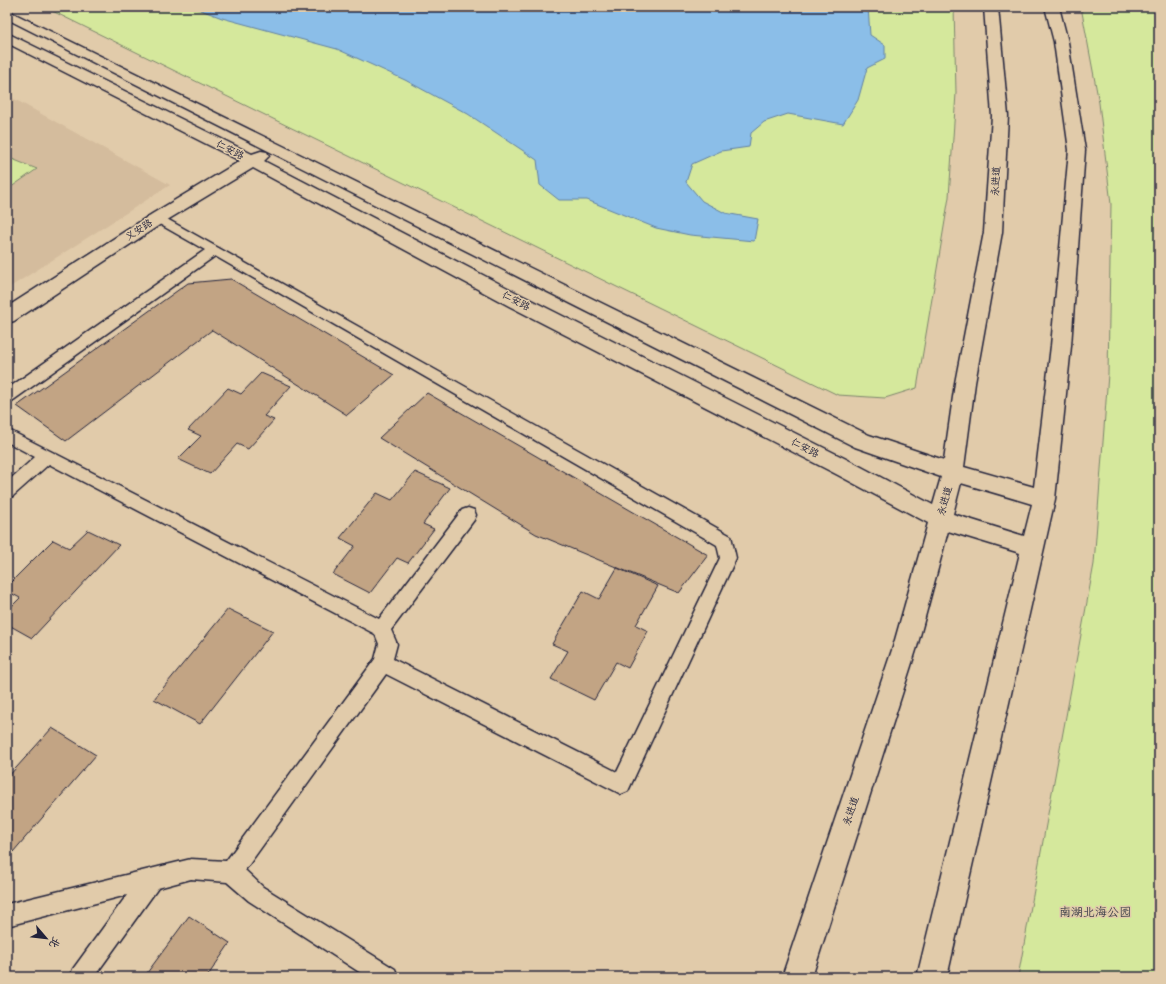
<svg xmlns="http://www.w3.org/2000/svg" width="1166" height="984" font-family="Pangolin,'LXGW WenKai TC',sans-serif">
<style>
.built{fill:#d4bc9d}
.green{fill:#d5e89c;stroke:#7c856c}
.water{fill:#8bbee8;stroke:#6180a3}
.building{fill:#c2a484;stroke:#22223b}
.lines{fill:none;stroke-linecap:round;stroke-linejoin:round}
.lane-casing{stroke:#22223b;stroke-width:3}
.secondary-casing{stroke:#22223b;stroke-width:3}
.lane{fill:#e1cbaa;fill-rule:evenodd}
.secondary{fill:#e1cbaa;fill-rule:evenodd}
.labels{text-anchor:middle;dominant-baseline:central;stroke-width:3;stroke-linejoin:round;paint-order:stroke}
.street-label{font-size:10px;fill:#22223b;stroke:#e1cbaa}
.near-park-label{font-size:12px;fill:#3d404a;stroke:#e1cbaa}
</style>
<rect width="100%" height="100%" fill="#e1cbaa"/>
<filter id="ink" filterUnits="userSpaceOnUse"><feTurbulence type="fractalNoise" baseFrequency=".025" numOctaves="2"/><feDisplacementMap in="SourceGraphic" scale="8" xChannelSelector="R" yChannelSelector="G"/><feConvolveMatrix kernelMatrix="1 2 1 2 8 2 1 2 1" color-interpolation-filters="sRGB"/></filter>
<g filter="url(#ink)">
<path class="built" d="M7 95 170 185 7 289Z"/>
<g class="green">
<path d="M44 7H954L956 93 949 197 917 388 885 398 838 395Z"/>
<path d="M1081 7H1159V977H1018L1094 564 1108 374 1111 204 1099 103Z"/>
<path d="M7 157 37 169 7 190Z"/>
</g>
<path class="water" d="M193 7H868L870 35 885 45V59L867 68 858 100 843 124 788 114 764 122 751 133 749 147 721 151 692 164 686 182 702 201 725 213 758 219 754 241 690 235 656 228 587 200H559L540 185 537 160 468 114 405 80 337 49 222 18Z"/>
<g class="building">
<path d="M231 279 394 375 347 415 212 330 66 441 17 406 188 283Z"/>
<path d="M261 373 291 386 264 416 274 420 248 449 237 444 210 474 178 459 201 436 188 430 228 388 241 394Z"/>
<path d="M427 393 708 555 679 593 536 534 379 438Z"/>
<path d="M415 472 450 488 423 524 434 529 408 563 397 558 370 593 333 574 355 546 340 538 377 493 392 500Z"/>
<path d="M88 530 119 545 32 638 7 624V611L20 598 7 591V586L53 540 69 548Z"/>
<path d="M617 568 658 586 636 625 648 631 628 668 616 662 594 700 551 679 568 651 552 644 583 591 599 599Z"/>
<path d="M228 609 273 631 200 724 154 699Z"/>
<path d="M52 728 96 755 7 859V778Z"/>
<path d="M189 916 230 943 207 977H144Z"/>
</g>
<g class="lines">
<defs>
<path id="lane" d="M158 214 731 536 736 558 628 791 621 794 386 674 245 870 263 887 395 969 398 977H367L249 901 227 882 191 879 158 888 94 977H70L73 969 127 895 7 926V904L191 859 226 861 375 659 379 644 375 634 49 464 13 496 7 497V482L35 457 7 442V429L379 619 462 510 468 508 474 510 476 515 474 520 391 630 397 644 393 659 617 772 720 558 717 545 215 256 12 401 7 403V389L205 250 154 221 152 218 154 215Z"/>
<path id="secondary" d="M984 7H998L1008 116 1002 232 975 383 964 467 1034 487 1051 346 1069 150 1054 42 1045 7H1059L1068 42 1085 150 1071 346 1055 499 947 977H917L1020 553 948 531 917 647 812 977H782L893 647 928 523 836 474 509 306 253 168 164 222 14 321 7 323V307L152 214 240 161 7 43V33L252 154 261 151 267 152 269 156 264 161 523 296 852 462 933 505 941 477 855 447 7 19V10L869 435 944 460 955 383 984 232 992 116ZM961 483 1032 504 1024 536 953 514Z"/>
</defs>
<use href="#lane" class="lane-casing"/>
<use href="#secondary" class="secondary-casing"/>
<use href="#lane" class="lane"/>
<use href="#secondary" class="secondary"/>
</g>
</g>
<g class="labels">
<g class="street-label">
<text transform="translate(230 150) rotate(27)">仁安路</text>
<text transform="translate(996 181) rotate(-87)">永进道</text>
<text transform="translate(139 230) rotate(-33)">义安路</text>
<text transform="translate(516 301) rotate(27)">仁安路</text>
<text transform="translate(805 448) rotate(27)">仁安路</text>
<text transform="translate(945 501) rotate(-75)">永进道</text>
<text transform="translate(851 811) rotate(-72)">永进道</text>
</g>
<g class="near-park-label">
<text x="1095" y="912">南湖北海公园</text>
</g>
</g>
<rect width="1166" height="984" fill="none" stroke="#e1cbaa" stroke-width="24"/>
<rect x="12" y="12" width="1142" height="960" fill="none" stroke="#22223b" stroke-width="1.5" filter="url(#ink)"/>
<g transform="translate(46 938) rotate(118)" stroke="#e1cbaa" stroke-width="3" paint-order="stroke">
<path d="M0-3L7 15L0 10L-7 15Z" fill="#22223b"/>
<text y="-6" font-size="11" font-weight="bold" text-anchor="middle" fill="#22223b">北</text>
</g>
</svg>
